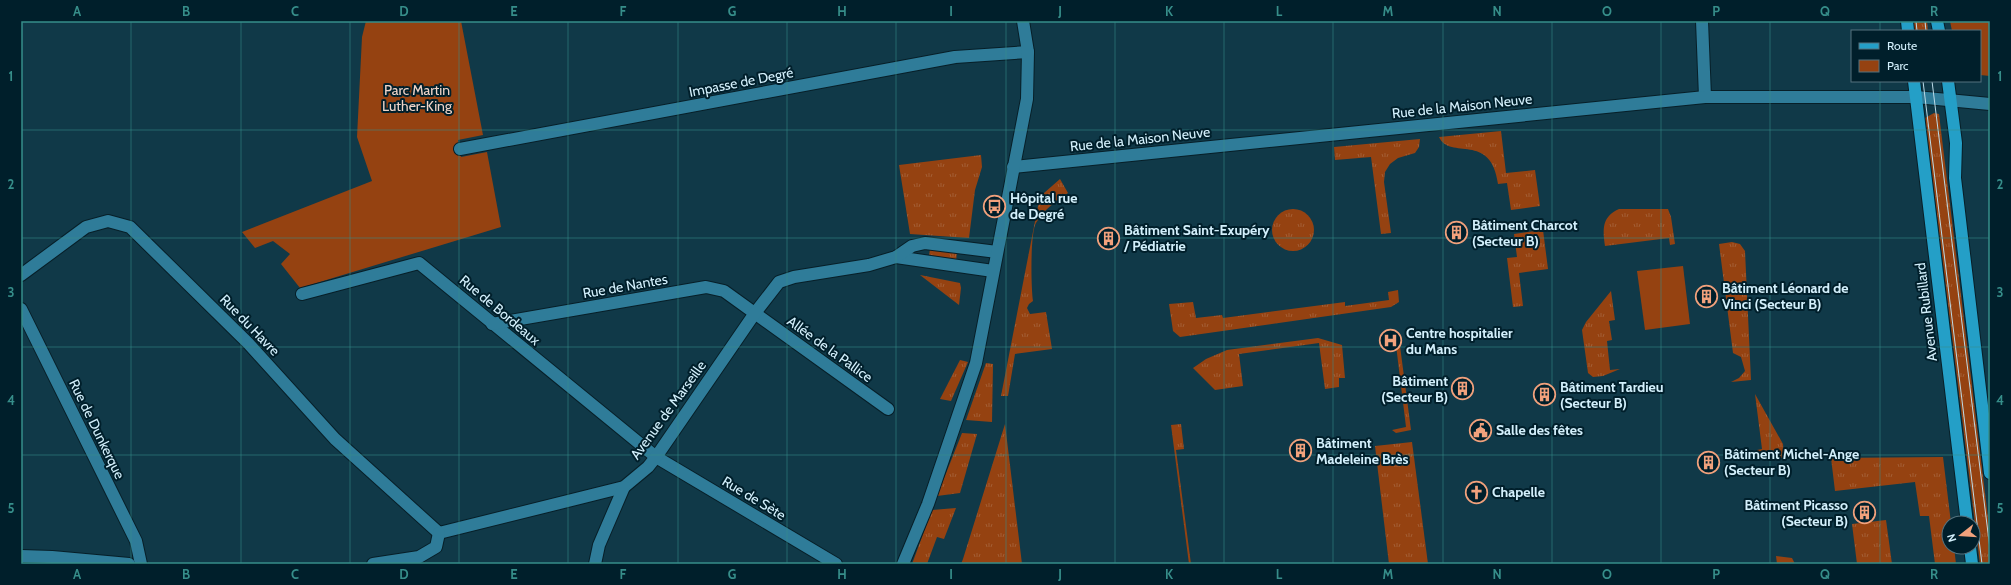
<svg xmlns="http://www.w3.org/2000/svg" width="2011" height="585" font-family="Cabin,sans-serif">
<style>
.grass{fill:url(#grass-tufts)}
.green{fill:#954211}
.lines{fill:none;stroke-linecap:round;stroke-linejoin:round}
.minor-casing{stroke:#071f28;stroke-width:14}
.major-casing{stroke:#071f28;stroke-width:14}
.minor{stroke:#2f7c99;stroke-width:12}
.major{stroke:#249fc7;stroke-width:12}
.tram{stroke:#bcdbe7;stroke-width:1}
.grid{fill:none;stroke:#368e8a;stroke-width:1;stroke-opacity:0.55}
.labels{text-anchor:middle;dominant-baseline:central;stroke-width:4;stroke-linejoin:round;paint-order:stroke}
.street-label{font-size:14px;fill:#d3f0fc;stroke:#001f2b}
.park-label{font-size:14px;fill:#f0d5c9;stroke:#001f2b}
.poi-label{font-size:14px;font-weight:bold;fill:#d3f0fc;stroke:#001f2b;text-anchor:start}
.neatline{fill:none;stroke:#368e8a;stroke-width:1.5}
.grid-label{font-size:13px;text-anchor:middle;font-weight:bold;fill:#368e8a}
</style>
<defs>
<pattern id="grass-tufts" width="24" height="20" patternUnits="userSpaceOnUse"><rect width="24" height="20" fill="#954211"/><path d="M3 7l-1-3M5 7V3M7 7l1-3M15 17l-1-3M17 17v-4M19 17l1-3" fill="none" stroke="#a35e35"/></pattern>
</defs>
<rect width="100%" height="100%" fill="#103948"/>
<g class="grass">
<path d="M1913 21H1927L1928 31H1914Z"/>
<path d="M1934 113 1939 114 1990 534V564H1980L1925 118Z"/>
<path d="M1501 131 1506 173 1535 170 1540 206 1511 210 1507 183 1498 184C1491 131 1450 161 1439 137Z"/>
<path d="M1420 139 1419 147 1415 153 1398 158 1390 164 1385 172 1384 182 1391 233 1381 234 1371 157 1335 160 1334 147Z"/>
<path d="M981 155 982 167 975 190 969 238 910 234 899 165Z"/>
<path d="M1060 179 1068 193C1056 200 1043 211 1036 223 1030 233 1031 288 1033 301L1029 304 1027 308 1030 314 1046 312 1052 349 1015 354 1008 396H1001L1038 206 1044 193Z"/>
<circle cx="1293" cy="230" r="21"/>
<path d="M1619 209H1668L1671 217 1675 244 1670 245 1669 238 1605 246C1603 230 1601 217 1619 209Z"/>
<path d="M1543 230 1548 269 1519 273 1523 306 1513 307 1507 258 1517 257 1514 234Z"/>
<path d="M1732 242 1740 244 1745 251 1751 380 1731 382 1739 378 1745 371 1741 357 1733 353 1719 244Z"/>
<path d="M930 247 957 251 956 262 929 258Z"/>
<path d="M920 275 960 283 961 288 959 305Z"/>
<path d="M1398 290 1399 302 1391 307 1180 337 1173 331 1169 304 1193 302 1196 318 1222 315 1223 318 1345 302V306L1389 300 1388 292Z"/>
<path d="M1611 291 1615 320 1609 321 1612 340 1607 341 1610 370 1620 369 1603 376 1593 377 1588 373 1582 330 1586 322Z"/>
<path d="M1318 338 1342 345 1345 378H1339V387L1325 389 1319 343 1239 354 1243 386 1215 390 1193 368 1206 359 1227 350Z"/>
<path d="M1396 345 1400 346 1411 430 1396 433 1392 430 1406 427Z"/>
<path d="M960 360 968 362 951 401 940 399Z"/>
<path d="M986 363 993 364 992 422 966 420Z"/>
<path d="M1755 394 1783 444 1784 458H1758L1757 450 1762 449Z"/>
<path d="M1005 424 1022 564H961L963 559Z"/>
<path d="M1181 424 1184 449 1176 450 1191 564H1189L1171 425Z"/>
<path d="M962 433 977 434 960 493 937 496Z"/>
<path d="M1412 442 1428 564H1389L1375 446Z"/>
<path d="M1943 457 1951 523H1949V547H1954L1956 564H1935L1929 516H1920L1915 482 1835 491 1831 458Z"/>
<path d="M956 508 944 539 937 537 927 564H912L932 510Z"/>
<path d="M1886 520 1892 564H1857L1852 524Z"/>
<path d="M1776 556 1792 558 1795 564H1777Z"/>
</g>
<g class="green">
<path d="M366 21H461L483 135 458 140 461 157 487 152 501 227 300 288 281 264 290 254 273 241 255 248 242 232 372 181 357 137 362 37Z"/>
<path d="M1950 21H1990V76L1980 75V31H1952Z"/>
<path d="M1683 266 1690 324 1645 330 1637 271Z"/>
</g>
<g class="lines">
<defs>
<g id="minor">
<path d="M1702 21 1705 97"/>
<path d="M460 149 955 57 1028 52"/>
<path d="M1013 167 1705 97H1916L1990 104"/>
<path d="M896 257 993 271"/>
<path d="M21 275 86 227 108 221 130 227 248 343 335 439 439 533"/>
<path d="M302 294 419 263 656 457 836 564"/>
<path d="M21 309 136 541 141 564"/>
<path d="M492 324 706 287 724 291 888 409"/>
<path d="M439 533 624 487 648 467 656 457 755 313 779 282 794 277 869 265 896 257 912 246 925 243 997 252"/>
<path d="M21 556 52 557 129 564"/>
<path d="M373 564 419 557 436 547 439 533"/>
<path d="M595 564 599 545 624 487"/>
<path d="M903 564 928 504 976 363 1027 99 1028 52 1023 21"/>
</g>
<g id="major">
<path d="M1907 21 1908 31"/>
<path d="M1937 21 1939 31"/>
<path d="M1914 81 1967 523"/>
<path d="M1948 81 1956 143 1955 178 1990 473"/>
<path d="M1970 547 1972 564"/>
</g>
</defs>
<use href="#minor" class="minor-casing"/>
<use href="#major" class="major-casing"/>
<use href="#minor" class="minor"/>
<use href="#major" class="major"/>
<g class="tram">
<path d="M1916 21 1917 31"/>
<path d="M1925 21 1926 31"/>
<path d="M1923 81 1982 564"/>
<path d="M1932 81 1990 549"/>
</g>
</g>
<path class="grid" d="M131 21V564M241 21V564M350 21V564M459 21V564M568 21V564M678 21V564M787 21V564M896 21V564M1006 21V564M1115 21V564M1224 21V564M1333 21V564M1443 21V564M1552 21V564M1661 21V564M1770 21V564M1880 21V31M1880 81V564M21 130H1990M21 238H1990M21 347H1990M21 455H1990"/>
<defs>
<symbol id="bus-ring" viewBox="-11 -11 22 22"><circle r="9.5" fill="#001f2b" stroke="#f1a17c" stroke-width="1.5"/><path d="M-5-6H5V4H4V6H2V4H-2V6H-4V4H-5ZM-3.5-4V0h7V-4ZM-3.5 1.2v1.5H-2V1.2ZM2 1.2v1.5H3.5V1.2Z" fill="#f1a17c"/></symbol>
<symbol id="building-ring" viewBox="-11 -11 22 22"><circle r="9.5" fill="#001f2b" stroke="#f1a17c" stroke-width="1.5"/><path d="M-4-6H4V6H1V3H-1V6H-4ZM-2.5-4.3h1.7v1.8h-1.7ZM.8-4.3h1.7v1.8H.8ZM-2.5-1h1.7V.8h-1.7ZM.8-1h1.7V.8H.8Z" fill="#f1a17c"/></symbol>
<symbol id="hospital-ring" viewBox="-11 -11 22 22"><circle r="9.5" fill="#001f2b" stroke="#f1a17c" stroke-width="1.5"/><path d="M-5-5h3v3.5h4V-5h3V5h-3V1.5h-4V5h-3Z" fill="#f1a17c"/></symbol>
<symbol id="civic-ring" viewBox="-11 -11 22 22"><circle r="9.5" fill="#001f2b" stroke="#f1a17c" stroke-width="1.5"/><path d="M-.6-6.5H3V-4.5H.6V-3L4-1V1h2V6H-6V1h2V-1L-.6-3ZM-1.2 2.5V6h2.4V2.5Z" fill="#f1a17c"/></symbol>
<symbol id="church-ring" viewBox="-11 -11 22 22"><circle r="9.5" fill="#001f2b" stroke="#f1a17c" stroke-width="1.5"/><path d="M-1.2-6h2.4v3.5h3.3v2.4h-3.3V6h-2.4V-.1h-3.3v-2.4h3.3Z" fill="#f1a17c"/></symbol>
</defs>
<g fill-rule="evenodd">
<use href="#bus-ring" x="982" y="194" width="25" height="25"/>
<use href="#building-ring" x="1444" y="220" width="25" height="25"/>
<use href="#building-ring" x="1096" y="226" width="25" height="25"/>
<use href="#building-ring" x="1694" y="284" width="25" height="25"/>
<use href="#hospital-ring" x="1378" y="328" width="25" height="25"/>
<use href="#building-ring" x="1450" y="376" width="25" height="25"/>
<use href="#building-ring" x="1532" y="382" width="25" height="25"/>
<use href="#civic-ring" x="1468" y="418" width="25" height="25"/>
<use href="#building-ring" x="1288" y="438" width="25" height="25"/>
<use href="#building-ring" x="1696" y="450" width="25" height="25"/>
<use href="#church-ring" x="1464" y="480" width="25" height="25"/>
<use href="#building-ring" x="1852" y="500" width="25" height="25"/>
</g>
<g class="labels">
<g class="street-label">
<text transform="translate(741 82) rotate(-11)">Impasse de Degré</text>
<text transform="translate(1462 106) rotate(-6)">Rue de la Maison Neuve</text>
<text transform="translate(1140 139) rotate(-6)">Rue de la Maison Neuve</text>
<text transform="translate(625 286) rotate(-10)">Rue de Nantes</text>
<text transform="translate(500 310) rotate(40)">Rue de Bordeaux</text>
<text transform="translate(1926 312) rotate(-97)">Avenue Rubillard</text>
<text transform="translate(250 325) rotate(46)">Rue du Havre</text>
<text transform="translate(830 349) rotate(36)">Allée de la Pallice</text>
<text transform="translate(668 410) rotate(-54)">Avenue de Marseille</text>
<text transform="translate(97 429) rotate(64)">Rue de Dunkerque</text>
<text transform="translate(754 498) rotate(31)">Rue de Sète</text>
</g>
<g class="park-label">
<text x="417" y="90">Parc Martin<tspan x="417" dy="16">Luther-King</tspan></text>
</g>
<g class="poi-label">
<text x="1010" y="198">Hôpital rue<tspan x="1010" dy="16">de Degré</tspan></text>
<text x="1472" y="225">Bâtiment Charcot<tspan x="1472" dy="16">(Secteur B)</tspan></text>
<text x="1124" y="230">Bâtiment Saint-Exupéry<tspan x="1124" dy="16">/ Pédiatrie</tspan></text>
<text x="1722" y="288">Bâtiment Léonard de<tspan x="1722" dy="16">Vinci (Secteur B)</tspan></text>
<text x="1406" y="333">Centre hospitalier<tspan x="1406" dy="16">du Mans</tspan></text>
<text x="1448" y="381" text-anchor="end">Bâtiment<tspan x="1448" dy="16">(Secteur B)</tspan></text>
<text x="1560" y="387">Bâtiment Tardieu<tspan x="1560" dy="16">(Secteur B)</tspan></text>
<text x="1496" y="430">Salle des fêtes</text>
<text x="1316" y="443">Bâtiment<tspan x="1316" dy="16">Madeleine Brès</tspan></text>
<text x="1724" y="454">Bâtiment Michel-Ange<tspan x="1724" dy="16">(Secteur B)</tspan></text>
<text x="1492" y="492">Chapelle</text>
<text x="1848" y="505" text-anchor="end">Bâtiment Picasso<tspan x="1848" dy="16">(Secteur B)</tspan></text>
</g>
</g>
<rect width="2011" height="585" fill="none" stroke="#001f2b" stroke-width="44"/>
<rect x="1851" y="30" width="130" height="52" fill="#001f2b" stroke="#54737f"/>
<rect x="1859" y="43" width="20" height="6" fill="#249fc7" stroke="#54737f"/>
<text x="1887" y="50" font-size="12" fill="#d3f0fc">Route</text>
<rect x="1859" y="60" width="20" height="12" fill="#954211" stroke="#54737f"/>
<text x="1887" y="70" font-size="12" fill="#d3f0fc">Parc</text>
<g transform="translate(1961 535) rotate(253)"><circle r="19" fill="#001f2b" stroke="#54737f"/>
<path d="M0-3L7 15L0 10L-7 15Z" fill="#f1a17c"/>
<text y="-6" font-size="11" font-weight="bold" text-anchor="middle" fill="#d3f0fc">N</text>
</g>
<rect x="22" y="22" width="1967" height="541" class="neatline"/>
<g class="grid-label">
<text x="77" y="16">A</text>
<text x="186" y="16">B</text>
<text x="295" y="16">C</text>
<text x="404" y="16">D</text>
<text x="514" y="16">E</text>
<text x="623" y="16">F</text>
<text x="732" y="16">G</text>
<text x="842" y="16">H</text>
<text x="951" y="16">I</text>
<text x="1060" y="16">J</text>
<text x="1169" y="16">K</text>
<text x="1279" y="16">L</text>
<text x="1388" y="16">M</text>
<text x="1497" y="16">N</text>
<text x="1607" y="16">O</text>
<text x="1716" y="16">P</text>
<text x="1825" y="16">Q</text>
<text x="1934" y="16">R</text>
<text x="11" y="81">1</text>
<text x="2000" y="81">1</text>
<text x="11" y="189">2</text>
<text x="2000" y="189">2</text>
<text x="11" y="297">3</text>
<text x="2000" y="297">3</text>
<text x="11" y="405">4</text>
<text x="2000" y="405">4</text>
<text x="11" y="513">5</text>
<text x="2000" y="513">5</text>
<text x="77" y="579">A</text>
<text x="186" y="579">B</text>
<text x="295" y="579">C</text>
<text x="404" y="579">D</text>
<text x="514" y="579">E</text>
<text x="623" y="579">F</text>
<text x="732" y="579">G</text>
<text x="842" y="579">H</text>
<text x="951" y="579">I</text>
<text x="1060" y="579">J</text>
<text x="1169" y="579">K</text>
<text x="1279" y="579">L</text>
<text x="1388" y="579">M</text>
<text x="1497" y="579">N</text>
<text x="1607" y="579">O</text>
<text x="1716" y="579">P</text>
<text x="1825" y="579">Q</text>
<text x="1934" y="579">R</text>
</g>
</svg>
